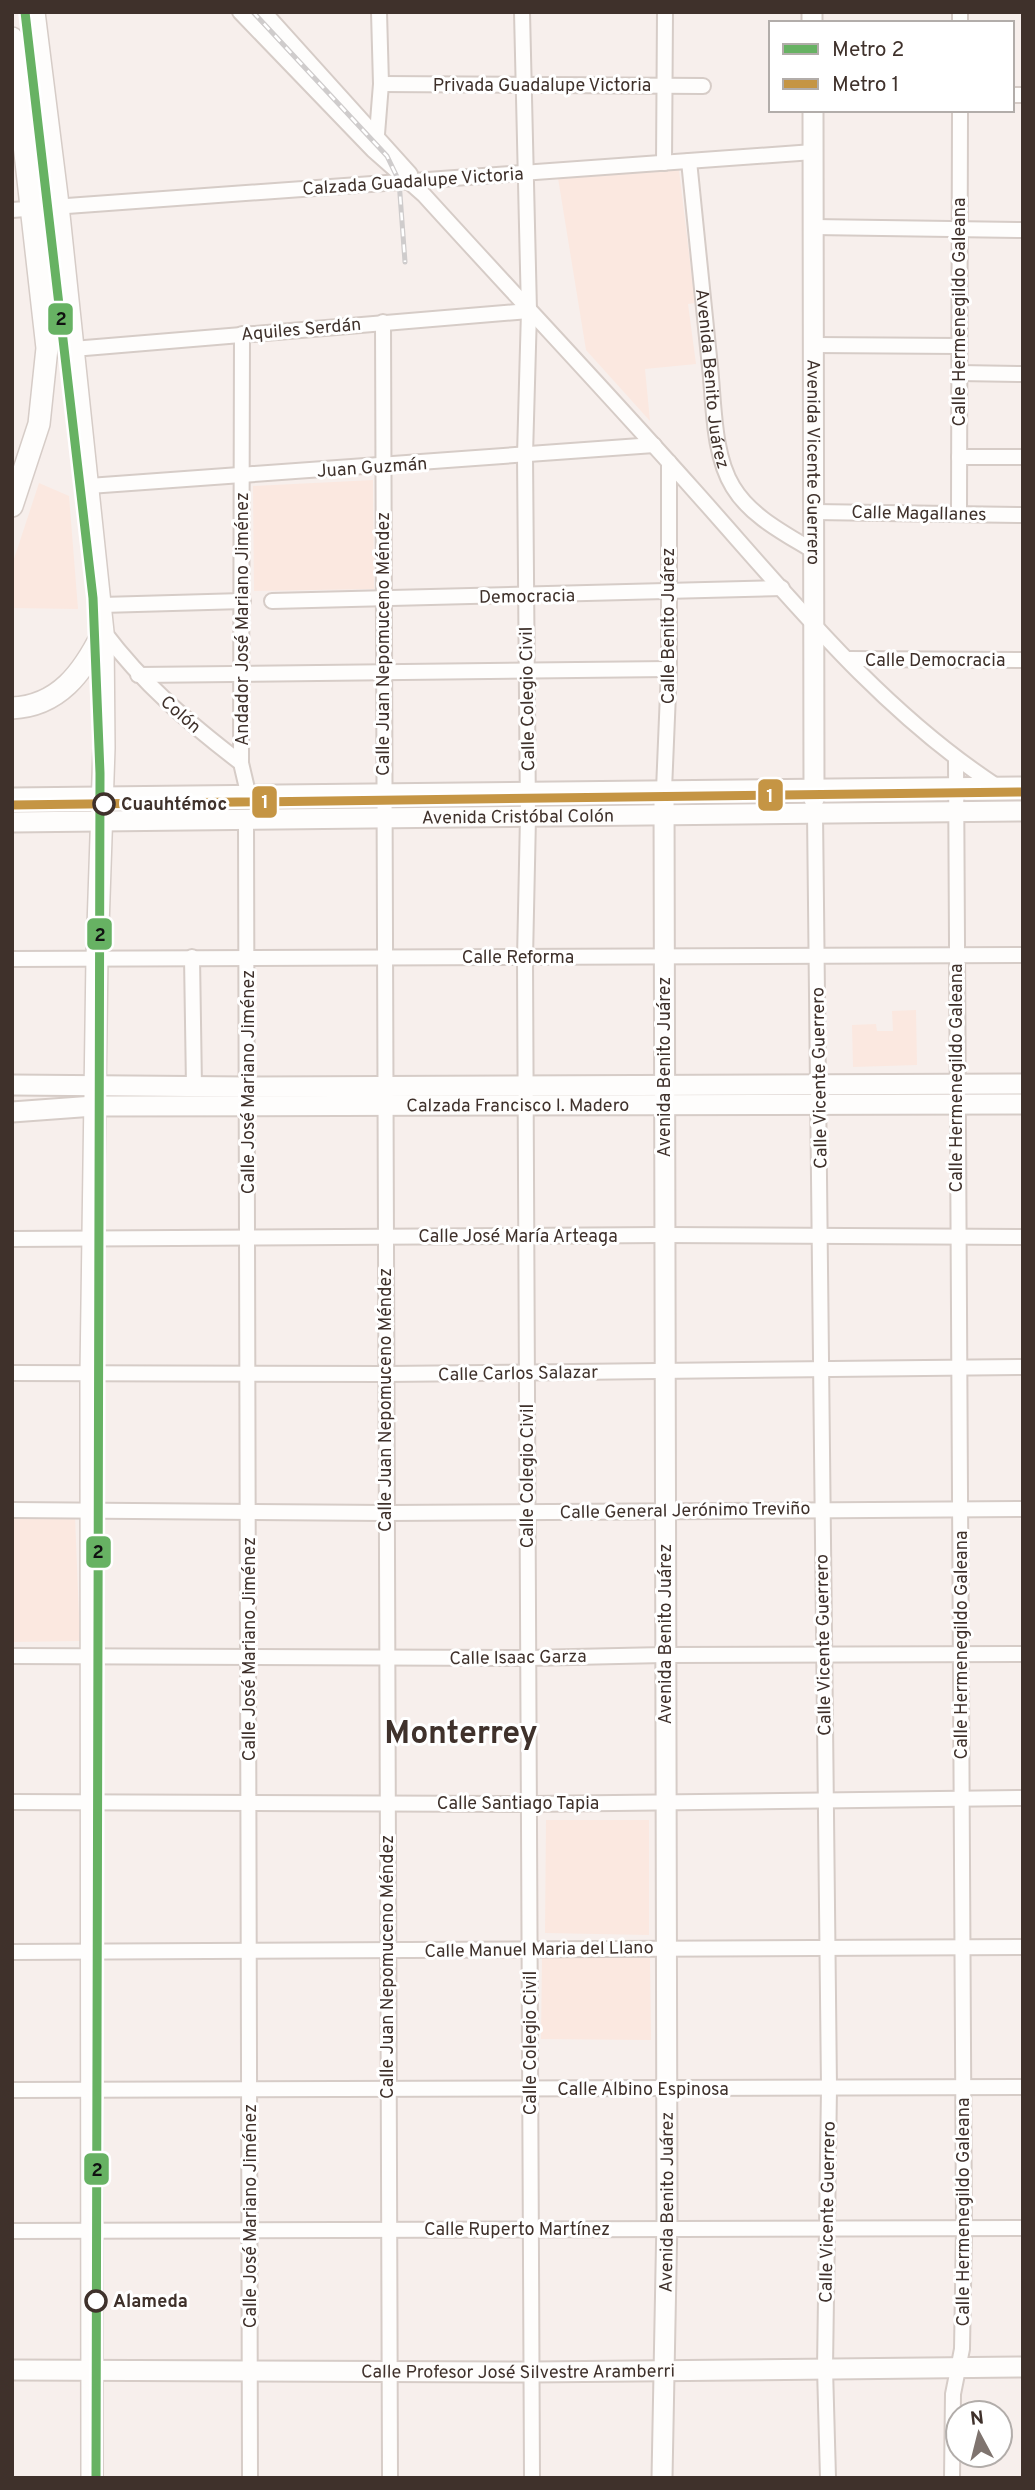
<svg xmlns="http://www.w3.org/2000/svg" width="1035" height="2490" font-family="Overpass,sans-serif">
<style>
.built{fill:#fbe8e0}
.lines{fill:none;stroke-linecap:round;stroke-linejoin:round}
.minor-casing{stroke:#d6ccc7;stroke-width:18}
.major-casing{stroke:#d6ccc7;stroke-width:23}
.highway-casing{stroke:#d6ccc7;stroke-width:24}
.minor{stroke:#fefdfc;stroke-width:14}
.major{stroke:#fefdfc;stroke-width:19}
.highway{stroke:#fefdfc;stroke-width:21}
.rail-casing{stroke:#cfcccc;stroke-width:5}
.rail{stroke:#fff;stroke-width:2.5;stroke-dasharray:8;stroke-linecap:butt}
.metro-1-casing{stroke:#fff;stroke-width:14}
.metro-2-casing{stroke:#fff;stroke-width:14}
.metro-1{stroke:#67b263;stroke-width:9}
.metro-2{stroke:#c59544;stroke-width:9}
.stop-dot{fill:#fff;stroke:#3f312b;stroke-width:3.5}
.labels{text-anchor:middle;stroke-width:6;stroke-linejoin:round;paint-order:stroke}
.street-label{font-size:18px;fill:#3f312b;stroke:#fff}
.stop-label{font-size:18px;font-weight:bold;fill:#3f312b;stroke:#fff;text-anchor:start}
.town-label{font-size:32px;font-weight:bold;fill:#3f312b;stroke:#fff}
.line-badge{stroke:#fff;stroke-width:2.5}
.badge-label{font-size:19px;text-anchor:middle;font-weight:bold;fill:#fff}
.pale-badge-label{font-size:19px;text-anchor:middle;font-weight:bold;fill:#111}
</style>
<rect width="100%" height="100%" fill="#f7efec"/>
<path class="built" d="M679,170L695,303L688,304L696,364L645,369L650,421L586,350L558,178Z
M373,480L374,589L254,591L253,486Z
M39,483L69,496L78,609L12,608V565Z
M916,1010L917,1065L853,1067L852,1025L876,1024L877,1031H893L892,1011Z
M75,1516L80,1641L12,1642V1517Z
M546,1820H649V1935L545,1933Z
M542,1958H650L651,2040L541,2039Z"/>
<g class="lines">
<g class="minor-casing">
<g id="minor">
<path d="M240,12L373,150L424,195C513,293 604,389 692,488C787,594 878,709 998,787"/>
<path d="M264,12L410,174"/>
<path d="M522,12L529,311L525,455L528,817L525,958L532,2478"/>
<path d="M960,23V12"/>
<path d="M381,84L703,86"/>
<path d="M1012,95H1023"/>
<path d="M377,134L381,84L379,12"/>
<path id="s1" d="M689,161C696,230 703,298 710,367C714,404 713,455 733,487C751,517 786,534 815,552"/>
<path d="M664,163L665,12"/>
<path d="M12,210L813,152"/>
<path d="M814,227L1023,230"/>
<path d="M383,322L390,2478"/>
<path d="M814,345L959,346"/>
<path d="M73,349L529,311"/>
<path d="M959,373L1023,374"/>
<path d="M959,457H1023"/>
<path d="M89,486L654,445"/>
<path d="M815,512L1023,515"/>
<path d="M959,514L960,110"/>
<path d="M272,601L782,588"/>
<path d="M102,605L243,601"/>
<path d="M104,632C143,684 190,724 241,763L249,797"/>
<path d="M848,659L1023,660"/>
<path d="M138,675L669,669"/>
<path d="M241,763L242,334"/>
<path d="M664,790L669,669V462"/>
<path d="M815,813L829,2088L825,2368L828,2478"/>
<path d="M246,820L250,2478"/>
<path d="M192,957L194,1087"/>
<path d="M12,959L1023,955"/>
<path d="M12,1239L664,1235L1023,1237"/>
<path d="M12,1373L386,1374L1023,1367"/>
<path d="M12,1510L386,1513L1023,1509"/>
<path d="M12,1656L528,1658L664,1655L1023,1654"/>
<path d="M12,1802L529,1804L1023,1798"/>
<path d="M12,1952L1023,1947"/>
<path d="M12,2090L1023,2087"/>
<path d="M12,2231L1023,2228"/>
<path d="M952,2478L953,2394L962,2349L964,2229L956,760"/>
</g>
</g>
<g class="major-casing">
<g id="major">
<path d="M812,12V23"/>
<path id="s2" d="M813,110L814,799"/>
<path d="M12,798L1023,787"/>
<path id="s3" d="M12,822L1023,811"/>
<path d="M12,1085L247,1087L1023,1084"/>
<path id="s4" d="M12,1112L94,1106L1023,1104"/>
<path id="s5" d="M12,2370L533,2372L1023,2367"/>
<path id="s6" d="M662,2478L667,2218L664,790"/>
</g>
</g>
<g class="highway-casing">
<path id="highway" d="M34,12L57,196L103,632L104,748L97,957L91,1373L92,2478
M12,38L47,348L39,424L12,506
M12,708C59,706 83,672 102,634"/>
</g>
<use href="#minor" class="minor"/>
<use href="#major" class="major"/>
<use href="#highway" class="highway"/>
<g class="rail-casing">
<path id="rail" d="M253,12L387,156L399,181L405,262"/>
</g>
<use href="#rail" class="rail"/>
<g class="metro-1-casing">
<path id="metro-1" d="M25,12L93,598L100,773L96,2478"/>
</g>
<g class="metro-2-casing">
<path id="metro-2" d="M12,805L1023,792"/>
</g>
<use href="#metro-1" class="metro-1"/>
<use href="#metro-2" class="metro-2"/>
</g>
<g class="stop-dot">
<circle cx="104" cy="804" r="10"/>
<circle cx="96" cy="2301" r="10"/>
</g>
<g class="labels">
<g class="street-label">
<text x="542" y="91">Privada Guadalupe Victoria</text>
<text transform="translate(413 181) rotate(-4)" y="6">Calzada Guadalupe Victoria</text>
<text transform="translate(959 312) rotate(-90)" y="6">Calle Hermenegildo Galeana</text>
<text transform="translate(301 329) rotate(-5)" y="6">Aquiles Serdán</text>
<text dy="6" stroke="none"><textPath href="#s1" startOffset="219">Avenida Benito Juárez</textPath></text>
<text dy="6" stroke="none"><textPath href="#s2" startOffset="352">Avenida Vicente Guerrero</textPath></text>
<text transform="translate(372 467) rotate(-4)" y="6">Juan Guzmán</text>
<text transform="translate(919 513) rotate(1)" y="6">Calle Magallanes</text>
<text transform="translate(527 596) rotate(-1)" y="6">Democracia</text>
<text transform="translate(242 619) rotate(-90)" y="6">Andador José Mariano Jiménez</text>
<text transform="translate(668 626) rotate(-90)" y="6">Calle Benito Juárez</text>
<text transform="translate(383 644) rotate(-90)" y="6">Calle Juan Nepomuceno Méndez</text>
<text x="935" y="666">Calle Democracia</text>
<text transform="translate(527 699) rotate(-91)" y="6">Calle Colegio Civil</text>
<text transform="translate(181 714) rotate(41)" y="6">Colón</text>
<text dy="6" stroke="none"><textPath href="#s3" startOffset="506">Avenida Cristóbal Colón</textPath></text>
<text x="518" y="963">Calle Reforma</text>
<text transform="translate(664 1067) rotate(-90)" y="6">Avenida Benito Juárez</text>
<text transform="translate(819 1078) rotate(-91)" y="6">Calle Vicente Guerrero</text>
<text transform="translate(956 1078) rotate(-90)" y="6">Calle Hermenegildo Galeana</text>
<text transform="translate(248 1082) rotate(-90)" y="6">Calle José Mariano Jiménez</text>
<text dy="6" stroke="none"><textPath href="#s4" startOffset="506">Calzada Francisco I. Madero</textPath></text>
<text x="518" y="1242">Calle José María Arteaga</text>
<text transform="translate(518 1373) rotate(-1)" y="6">Calle Carlos Salazar</text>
<text transform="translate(385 1400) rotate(-90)" y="6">Calle Juan Nepomuceno Méndez</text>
<text transform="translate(527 1476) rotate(-90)" y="6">Calle Colegio Civil</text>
<text transform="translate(685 1510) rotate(-1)" y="6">Calle General Jerónimo Treviño</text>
<text transform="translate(665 1634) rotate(-90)" y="6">Avenida Benito Juárez</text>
<text transform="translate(823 1645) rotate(-91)" y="6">Calle Vicente Guerrero</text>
<text transform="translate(961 1645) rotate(-90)" y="6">Calle Hermenegildo Galeana</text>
<text transform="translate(249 1649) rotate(-90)" y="6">Calle José Mariano Jiménez</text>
<text transform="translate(518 1657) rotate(-1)" y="6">Calle Isaac Garza</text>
<text x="518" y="1809">Calle Santiago Tapia</text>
<text transform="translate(539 1949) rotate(-1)" y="6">Calle Manuel Maria del Llano</text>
<text transform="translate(387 1967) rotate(-90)" y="6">Calle Juan Nepomuceno Méndez</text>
<text transform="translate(530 2043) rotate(-90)" y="6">Calle Colegio Civil</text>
<text x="643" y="2095">Calle Albino Espinosa</text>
<text dy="6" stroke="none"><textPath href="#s6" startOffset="276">Avenida Benito Juárez</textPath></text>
<text transform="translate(827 2212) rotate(-89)" y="6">Calle Vicente Guerrero</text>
<text transform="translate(963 2212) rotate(-90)" y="6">Calle Hermenegildo Galeana</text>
<text transform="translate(250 2216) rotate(-90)" y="6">Calle José Mariano Jiménez</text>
<text x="517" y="2235">Calle Ruperto Martínez</text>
<text dy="6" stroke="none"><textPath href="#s5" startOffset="506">Calle Profesor José Silvestre Aramberri</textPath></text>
</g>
<g class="stop-label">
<text x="121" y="810">Cuauhtémoc</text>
<text x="113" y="2307">Alameda</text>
</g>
<g class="town-label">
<text x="461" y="1743">Monterrey</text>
</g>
</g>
<g class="line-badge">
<rect x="47" y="302" width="27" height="34" rx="7" fill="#67b263"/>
<rect x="757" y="778" width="27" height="34" rx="7" fill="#c59544"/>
<rect x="251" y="785" width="27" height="34" rx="7" fill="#c59544"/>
<rect x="86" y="917" width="27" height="34" rx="7" fill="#67b263"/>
<rect x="85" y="1535" width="27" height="34" rx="7" fill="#67b263"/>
<rect x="83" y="2152" width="27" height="34" rx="7" fill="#67b263"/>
</g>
<g class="badge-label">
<text x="770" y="802">1</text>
<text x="265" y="808">1</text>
</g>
<g class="pale-badge-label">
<text x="61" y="325">2</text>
<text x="100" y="941">2</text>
<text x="98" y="1558">2</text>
<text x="97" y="2176">2</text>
</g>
<rect width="1035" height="2490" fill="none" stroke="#3f312b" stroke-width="28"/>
<rect x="769" y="21" width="245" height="91" fill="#ffffff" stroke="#b2adaa" stroke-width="2"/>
<rect x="783" y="44" width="35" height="10" fill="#67b263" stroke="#b2adaa" stroke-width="2"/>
<text x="832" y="56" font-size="21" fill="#3f312b">Metro 2</text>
<rect x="783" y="79" width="35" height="10" fill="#c59544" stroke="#b2adaa" stroke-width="2"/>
<text x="832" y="91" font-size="21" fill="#3f312b">Metro 1</text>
<g transform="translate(979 2434) rotate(353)"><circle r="33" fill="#ffffff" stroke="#b2adaa" stroke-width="2"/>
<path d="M0-5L12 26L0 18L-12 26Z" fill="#7f746f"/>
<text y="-10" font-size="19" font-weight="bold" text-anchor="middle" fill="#3f312b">N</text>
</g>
</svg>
